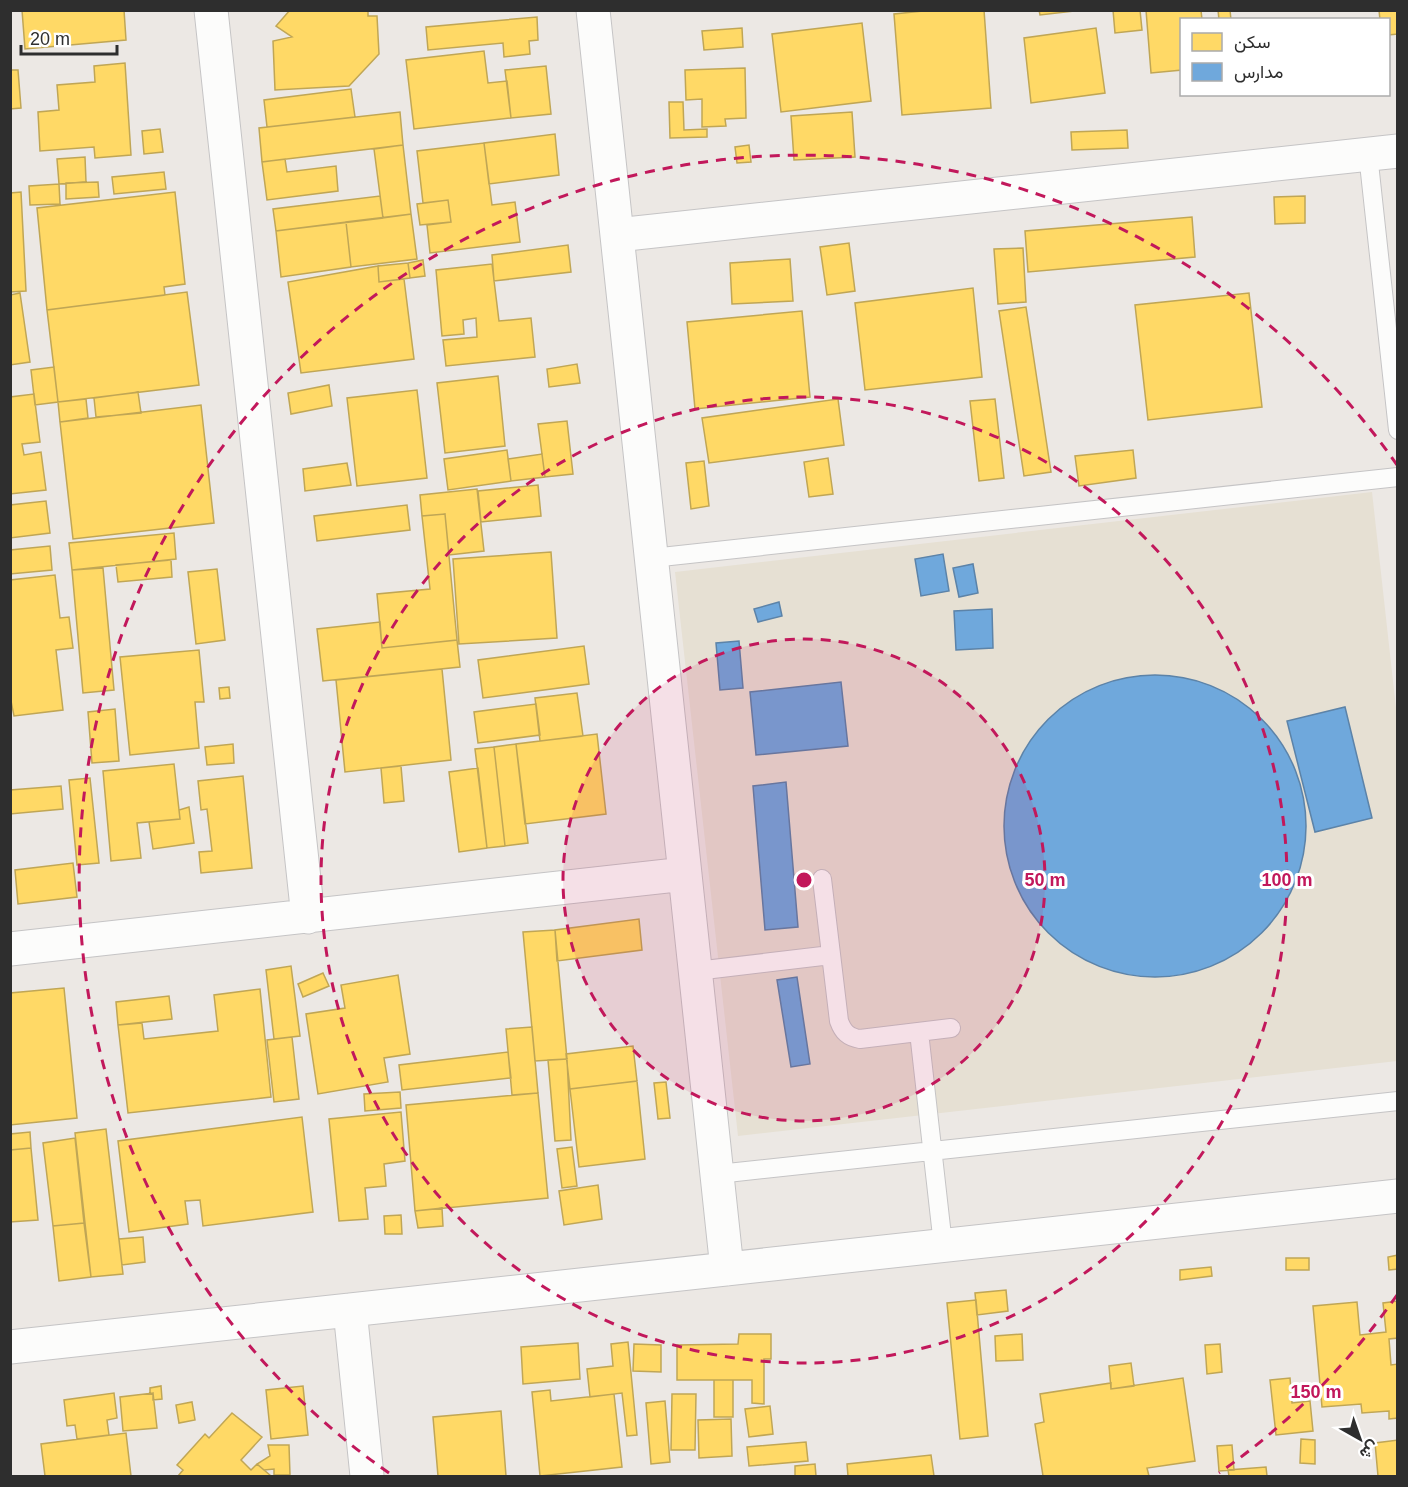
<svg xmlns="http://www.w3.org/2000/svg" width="1408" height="1487" font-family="Helvetica,Vazirmatn,sans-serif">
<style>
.education{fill:#e6e0d3}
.homes{fill:#ffd966;stroke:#c0a655;stroke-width:1.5}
.schools{fill:#6fa8dc;stroke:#5c83a8;stroke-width:1.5}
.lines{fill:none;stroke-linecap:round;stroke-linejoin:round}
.lane-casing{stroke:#c5c4c5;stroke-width:20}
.street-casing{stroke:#c5c4c5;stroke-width:35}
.lane{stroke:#fcfcfb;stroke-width:18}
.street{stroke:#fcfcfb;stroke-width:33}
.ring{fill:none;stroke:#c2185b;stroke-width:3;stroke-dasharray:10 8}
.centre{fill:#c2185b;stroke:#fff;stroke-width:3}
.ring-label{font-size:18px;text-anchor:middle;font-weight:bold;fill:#c2185b;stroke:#fff;stroke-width:6;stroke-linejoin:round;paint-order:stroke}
</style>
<rect width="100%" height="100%" fill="#ece8e4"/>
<path class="education" d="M1372,492L1398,726L1397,1061L738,1136L675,572Z"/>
<path class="homes" d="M22,10H124L126,40L25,49Z
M290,10H368V16H377L379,54L349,86L275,90L273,41L292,37L276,26Z
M933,10H984L991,108L902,115L894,14Z
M1039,10H1083L1040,15Z
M1113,10H1140L1142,30L1115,33Z
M1146,10H1201L1202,20H1182V70L1151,73Z
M1218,10H1230L1231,20H1219Z
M1379,10H1398V34L1388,35V20H1380Z
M537,17L538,40L529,41L530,54L504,57L503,43L428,50L426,27Z
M862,23L871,101L781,112L772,34Z
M742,28L743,47L704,50L702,31Z
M1096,28L1105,93L1031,103L1024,38Z
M484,51L488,83L507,81L511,118L414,129L406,60Z
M125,63L131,155L95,158L94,147L40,151L38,112L59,110L57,85L95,82L94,66Z
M546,66L551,114L511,118L505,70Z
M745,68L746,118L725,119L726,126L702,127V99L686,100L685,70Z
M10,70H18L21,108L10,109Z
M351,89L355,117L267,127L264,100Z
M669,102H683L684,130L707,129V137L670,138Z
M400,112L403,145L262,162L259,128Z
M852,112L855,157L794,160L791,116Z
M160,129L163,152L144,154L142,131Z
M1127,130L1128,148L1072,150L1071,132Z
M555,134L559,175L489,184L484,143Z
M484,143L492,205L515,202L520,242L430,253L427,225L451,222L448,200L423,203L417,151Z
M403,145L411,214L383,218L374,149Z
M749,145L751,162L737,163L735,147Z
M85,157L86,182L59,184L57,159Z
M285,159L287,172L336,166L338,191L267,200L262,162Z
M164,172L166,189L114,194L112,177Z
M98,182L99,197L66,199V183Z
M59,184L60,204L30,205L29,186Z
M21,192L26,291L10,292V193Z
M175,192L185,284L164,287L165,295L47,310L37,208Z
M380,196L383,218L276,231L273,209Z
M1305,196V223L1275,224L1274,197Z
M448,200L451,222L420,225L417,204Z
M411,214L417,259L351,267L346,222Z
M1192,217L1195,257L1028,272L1025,231Z
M346,222L351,267L281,277L276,231Z
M849,243L855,291L827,295L820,247Z
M568,245L571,272L494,281L492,255Z
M1023,248L1026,302L998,304L994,249Z
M790,259L793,301L732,304L730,263Z
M423,260L425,276L410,278L408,263Z
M408,263L410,278L379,282L378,266Z
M492,264L499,321L531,318L535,357L446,366L443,340L477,337L476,318L463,320L464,334L442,336L436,270Z
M378,266L379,282L404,279L414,359L301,373L288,282Z
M973,288L982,377L865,390L855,303Z
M187,292L199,385L58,402L47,310Z
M20,293L30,362L10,365V295Z
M1249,293L1262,407L1148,420L1135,305Z
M1026,307L1051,472L1024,476L999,311Z
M802,311L810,397L695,409L687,322Z
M577,364L580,383L549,387L547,369Z
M54,367L58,402L35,405L31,370Z
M498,376L505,446L445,453L437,383Z
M329,385L332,406L291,414L288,393Z
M417,390L427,478L357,486L347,398Z
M138,392L141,413L96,417L94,398Z
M34,394L40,442L22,444L24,455L41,452L46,490L10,494V397Z
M86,399L88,418L60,422L58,402Z
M838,399L844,445L709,463L702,418Z
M995,399L1004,478L979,481L970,401Z
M201,405L214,523L73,539L60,422Z
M567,421L573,474L545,477L538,424Z
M507,450L511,481L448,490L444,459Z
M1133,450L1136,478L1079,486L1075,456Z
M542,454L545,477L511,481L508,459Z
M828,458L833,494L809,497L804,462Z
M704,461L709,506L691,509L686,463Z
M347,463L351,485L305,491L303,469Z
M538,485L541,516L481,522L478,491Z
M477,489L484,551L449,555L445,514L422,516L420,495Z
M46,501L50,533L10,538V505Z
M407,505L410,530L317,541L314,516Z
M445,514L457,640L382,648L377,594L430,589L422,516Z
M174,533L176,559L72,570L69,543Z
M50,546L52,570L10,574V550Z
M551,552L557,638L459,644L453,559Z
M171,560L172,577L118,582L116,565Z
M103,568L114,690L83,693L72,570Z
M217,569L225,640L196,644L188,572Z
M55,575L60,618L69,617L73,648L56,650L63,710L14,716L10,696V580Z
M380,622L382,648L457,640L460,667L323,681L317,629Z
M584,646L589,684L483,698L478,660Z
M199,650L204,702H195L199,748L130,755L120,657Z
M442,669L451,760L345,772L336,680Z
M229,687L230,698L220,699L219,688Z
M577,693L583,736L540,741L535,698Z
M536,704L540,735L478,743L474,712Z
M115,709L119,761L92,763L88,712Z
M597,734L606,814L525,824L516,744Z
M233,744L234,763L207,765L205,747Z
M516,744L528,843L505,846L494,747Z
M494,747L505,846L487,848L475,749Z
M174,764L180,819L137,823L141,858L111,861L103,771Z
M401,766L404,801L384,803L381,768Z
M478,768L487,848L459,852L449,772Z
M243,776L252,868L201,873L199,852L212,851L207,809L201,810L198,781Z
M90,778L99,863L77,865L69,780Z
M61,786L63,809L10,814V790Z
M189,807L194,843L153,849L149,822L180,819L179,810Z
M73,863L77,897L18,904L15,870Z
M639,919L642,950L557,961L555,930Z
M555,930L567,1059L535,1061L523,932Z
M291,966L300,1036L274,1039L266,970Z
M323,973L329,986L303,997L298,984Z
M398,975L410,1054L384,1058L388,1082L318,1094L306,1014L345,1008L341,985Z
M64,988L77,1118L10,1125V993Z
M260,989L271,1097L128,1113L118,1025L142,1023L144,1039L218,1031L214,995Z
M169,996L172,1019L118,1025L116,1002Z
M532,1027L538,1093L512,1095L506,1029Z
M292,1037L299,1099L274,1102L267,1040Z
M633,1046L637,1081L570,1089L566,1054Z
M508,1052L511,1078L402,1090L399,1065Z
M567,1059L571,1140L555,1141L548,1060Z
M637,1081L645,1159L579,1167L570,1089Z
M666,1082L670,1118L658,1119L654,1083Z
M400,1092L401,1108L365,1111L364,1094Z
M538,1093L548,1198L415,1211L406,1105Z
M401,1112L405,1161L384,1164L386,1186L365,1188L368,1219L339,1221L329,1119Z
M302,1117L313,1212L203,1226L200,1200L185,1201L188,1224L129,1232L118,1141Z
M106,1129L123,1274L91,1277L75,1133Z
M30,1132L31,1148L10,1150V1134Z
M75,1138L84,1223L53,1226L43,1143Z
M572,1147L577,1186L562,1188L557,1149Z
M31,1148L38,1220L10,1222V1150Z
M598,1185L602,1219L564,1225L559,1191Z
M442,1208L443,1226L418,1228L415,1211Z
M401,1215L402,1234H385L384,1216Z
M84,1223L91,1277L59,1281L53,1226Z
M143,1237L145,1262L122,1265L119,1239Z
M1398,1255V1269L1389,1270L1388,1257Z
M1286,1258H1309V1270H1286Z
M1211,1267L1212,1276L1180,1280V1270Z
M1006,1290L1008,1311L977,1315L975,1293Z
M976,1300L988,1436L960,1439L947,1303Z
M1398,1301V1338L1389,1339L1391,1365L1398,1364V1418L1389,1419V1411L1362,1413L1361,1404L1322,1407L1313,1306L1357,1302L1360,1335L1386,1332L1383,1303Z
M739,1334H771V1359H764V1404L752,1403V1380H677V1345L738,1344Z
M1022,1334L1023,1360L996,1361L995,1336Z
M628,1342L637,1435L627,1436L622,1393L590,1397L587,1369L613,1366L611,1344Z
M578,1343L580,1379L523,1384L521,1347Z
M634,1344L661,1345V1372L633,1371Z
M1220,1344L1222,1372L1207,1374L1205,1345Z
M1131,1363L1134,1386L1111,1389L1109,1366Z
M1183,1378L1195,1461L1147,1468L1149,1476H1043L1035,1424L1044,1422L1040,1394L1111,1383V1389Z
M1290,1378L1292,1403L1310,1401L1313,1431L1276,1435L1270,1380Z
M714,1380H733V1417H714Z
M161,1386L162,1399L153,1400V1393L150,1394V1388Z
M303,1386L308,1435L271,1439L266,1390Z
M550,1390L551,1401L614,1394L622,1467L540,1476L532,1392Z
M114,1393L117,1418L107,1420L109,1435L77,1439L75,1425L67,1426L64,1400Z
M153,1393L157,1428L123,1431L120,1397Z
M672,1394H696L695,1450H671Z
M665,1401L670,1462L651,1464L646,1403Z
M192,1402L195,1420L179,1423L176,1405Z
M770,1406L773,1434L749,1437L745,1409Z
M501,1411L506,1476H438L433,1417Z
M232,1413L262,1437L241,1460L251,1470L257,1464L271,1476H178L183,1470L177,1465L205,1434L209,1438Z
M731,1419L732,1456L699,1458L698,1420Z
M126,1433L131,1476H45L41,1444Z
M1301,1439L1315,1440V1464L1300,1463Z
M1398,1440V1476H1378L1375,1443Z
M806,1442L808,1461L749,1466L747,1447Z
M268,1445H289L290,1475H274V1469L264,1470L257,1464L270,1456Z
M1232,1445L1234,1470L1219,1471L1217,1446Z
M931,1455L934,1476H848L847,1464Z
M815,1464L816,1476H795V1466Z
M1266,1467L1267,1476H1229L1228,1470Z"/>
<path class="schools" d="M943,554L949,591L921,596L915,559Z
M973,564L978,593L959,597L953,568Z
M779,602L782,616L758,622L754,609Z
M992,609L993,648L956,650L954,611Z
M739,641L743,688L720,690L716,643Z
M1004 826a151 151 0 1 1 302 0a151 151 0 1 1-302 0Z
M841,682L848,746L756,755L750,692Z
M1345,707L1372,818L1315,832L1287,721Z
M786,782L798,927L765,930L753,786Z
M797,977L810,1064L791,1067L777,980Z"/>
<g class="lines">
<g class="lane-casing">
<path id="lane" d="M1368,154L1398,430
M652,558L1398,477
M822,879L839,1021C843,1032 848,1037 860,1039L951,1028
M696,971L831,955
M919,1032L943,1245
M718,1174L1398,1101"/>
</g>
<g class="street-casing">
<path id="street" d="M211,10L308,917
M593,10L727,1269
M617,235L1398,151
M10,949L685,874
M350,1310L367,1476
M10,1347L1398,1196"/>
</g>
<use href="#lane" class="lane"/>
<use href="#street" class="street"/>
</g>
<circle cx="804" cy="880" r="241" fill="#c2185b" fill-opacity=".12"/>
<g class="ring">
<circle cx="804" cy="880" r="241"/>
<circle cx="804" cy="880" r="483"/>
<path d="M1397 1295A724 724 0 0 1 1219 1473M389 1473A724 724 0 1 1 1397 465"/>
</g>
<circle cx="804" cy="880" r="9" class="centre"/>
<g class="ring-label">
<text x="1045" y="886">50 m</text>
<text x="1287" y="886">100 m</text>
<text x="1316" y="1398">150 m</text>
</g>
<rect width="1408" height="1487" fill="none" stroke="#2e2e2e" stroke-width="24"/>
<rect x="1180" y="18" width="210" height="78" fill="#ffffff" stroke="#ababab" stroke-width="1.5"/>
<rect x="1192" y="33" width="30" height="18" fill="#ffd966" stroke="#ababab" stroke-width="1.5"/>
<text x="1234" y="48" font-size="18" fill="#2e2e2e">سكن</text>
<rect x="1192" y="63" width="30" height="18" fill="#6fa8dc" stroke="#ababab" stroke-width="1.5"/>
<text x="1234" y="78" font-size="18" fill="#2e2e2e">مدارس</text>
<g transform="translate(1360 1439) rotate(140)" stroke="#ffffff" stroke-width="4.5" paint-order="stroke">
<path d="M0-4.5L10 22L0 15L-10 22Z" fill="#2e2e2e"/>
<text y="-9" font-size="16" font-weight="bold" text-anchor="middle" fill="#2e2e2e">ش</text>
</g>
<path d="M21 45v9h96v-9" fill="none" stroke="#2e2e2e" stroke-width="3"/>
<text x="30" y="45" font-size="18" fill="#2e2e2e" stroke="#ffffff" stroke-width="4.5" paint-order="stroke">20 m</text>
</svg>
